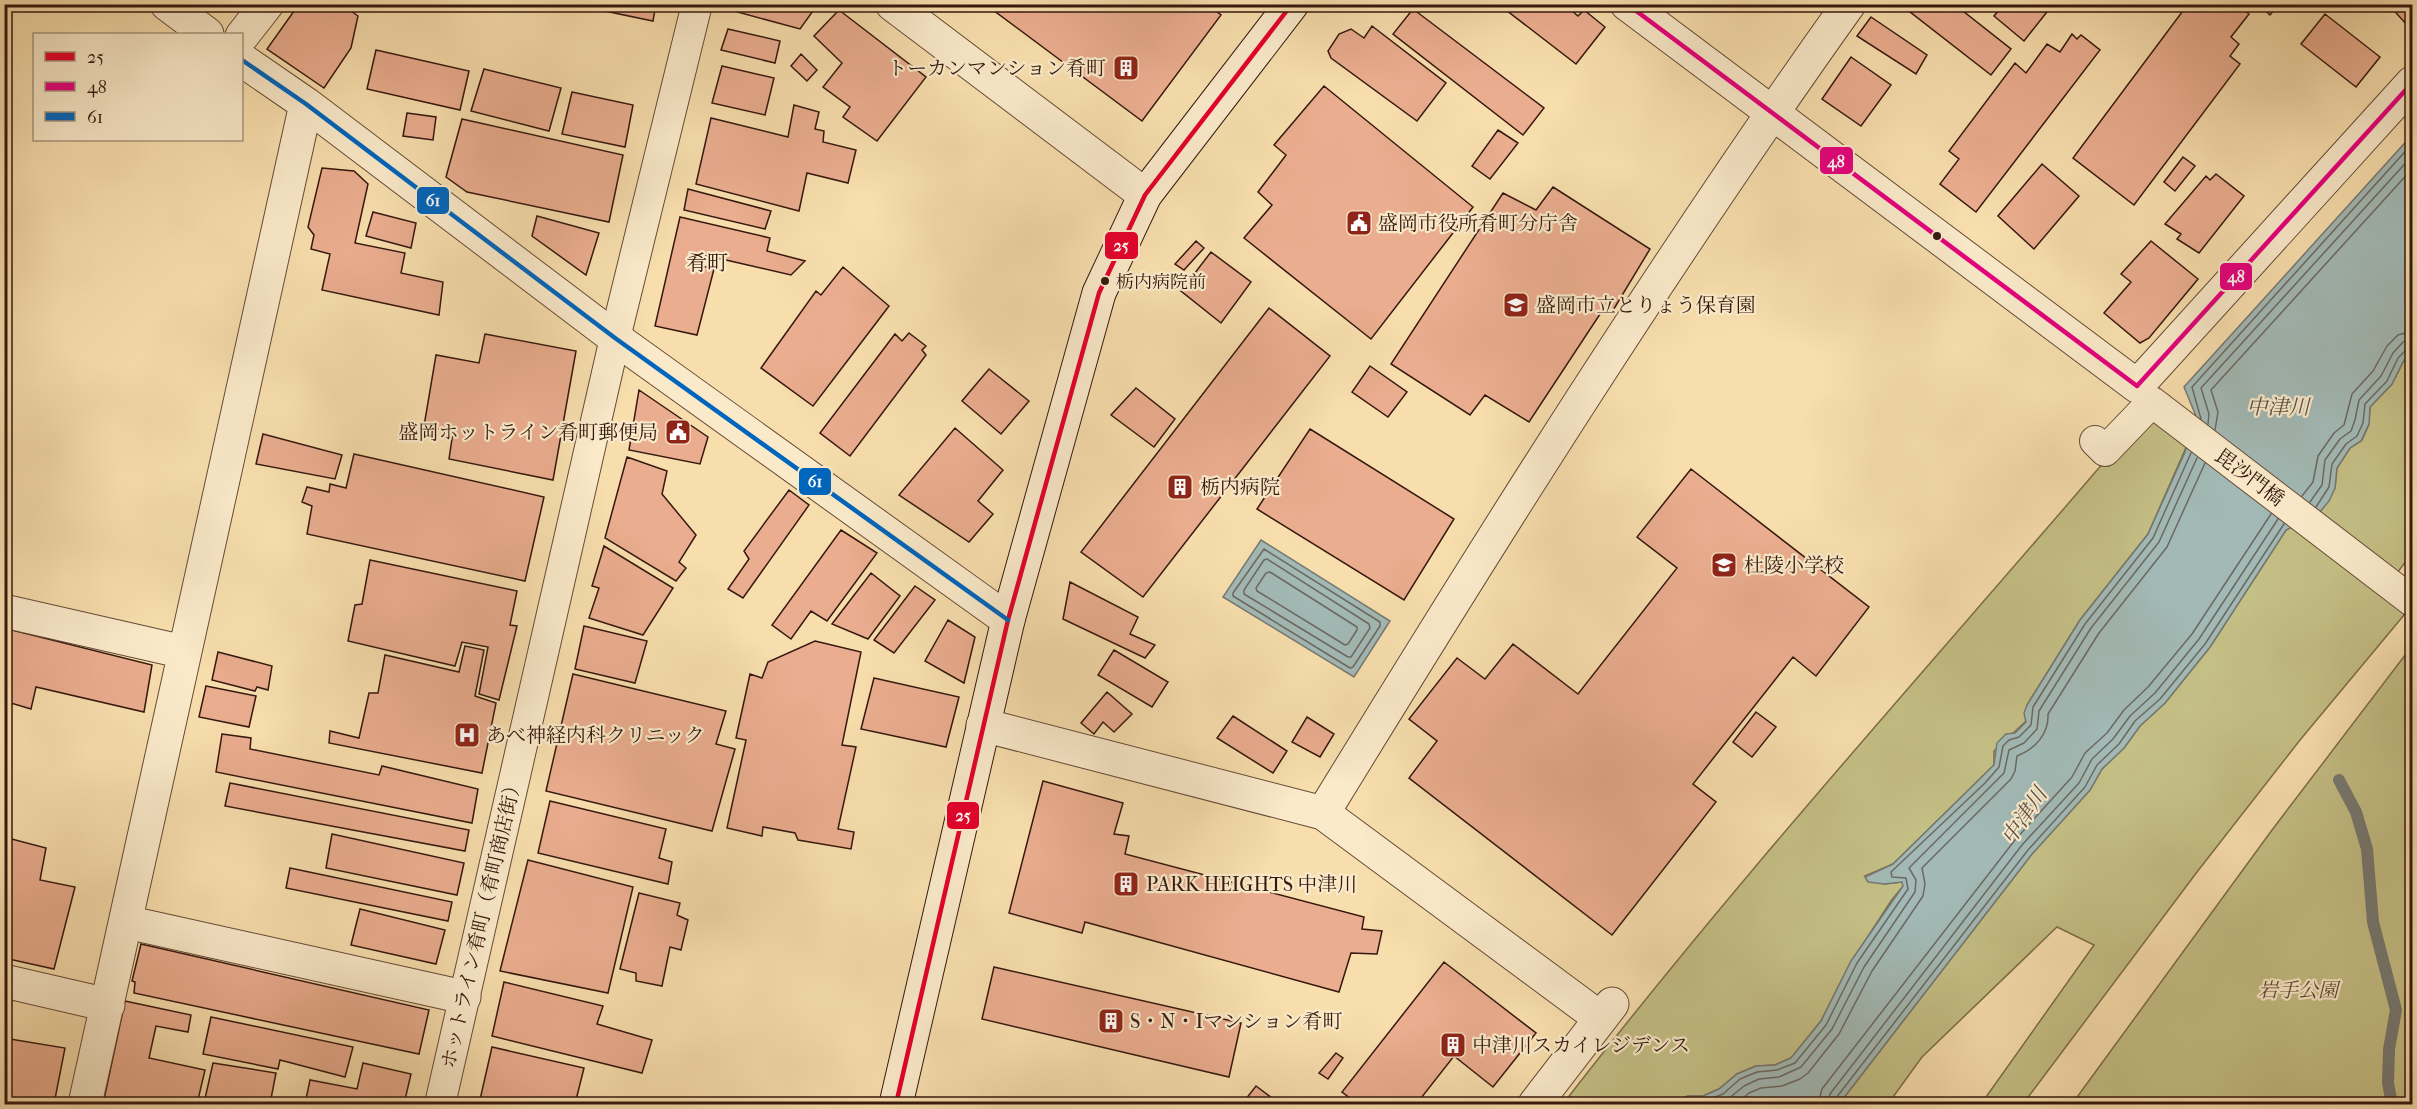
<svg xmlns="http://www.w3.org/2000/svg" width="2417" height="1109" font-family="'IM FELL French Canon','Noto Serif JP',serif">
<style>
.green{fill:#c4bf85;stroke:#7c6c4a;stroke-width:1.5}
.water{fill:#a2b9b5;stroke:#767972;stroke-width:1.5}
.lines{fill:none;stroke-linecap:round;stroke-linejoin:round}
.shore{stroke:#6c6862;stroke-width:1.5}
.stream{stroke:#767972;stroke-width:12}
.building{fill:#eaad8f;stroke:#35180e;stroke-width:1.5}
.pedestrian-casing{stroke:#664a36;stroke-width:32}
.minor-casing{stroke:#664a36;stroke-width:35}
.secondary-casing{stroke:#35180e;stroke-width:35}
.pedestrian{stroke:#faeaca;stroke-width:30}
.minor{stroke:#faeaca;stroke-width:33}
.secondary{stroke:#faeaca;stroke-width:33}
.bus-1-casing{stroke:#faeaca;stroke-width:9}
.bus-2-casing{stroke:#faeaca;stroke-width:9}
.bus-3-casing{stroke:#faeaca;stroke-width:9}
.bus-1{stroke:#e4002b;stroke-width:4.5}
.bus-2{stroke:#e5007d;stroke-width:4.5}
.bus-3{stroke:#0065bd;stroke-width:4.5}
.bus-dot{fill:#35180e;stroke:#faeaca;stroke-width:2}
.labels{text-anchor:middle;stroke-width:4.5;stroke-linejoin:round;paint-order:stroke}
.bus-label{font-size:18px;fill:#35180e;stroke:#faeaca;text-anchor:start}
.poi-label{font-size:20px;fill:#35180e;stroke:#faeaca;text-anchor:start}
.street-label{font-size:20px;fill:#35180e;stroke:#faeaca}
.park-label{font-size:20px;font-style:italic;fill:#604a32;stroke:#faeaca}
.neighbourhood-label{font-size:21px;fill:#35180e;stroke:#faeaca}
.water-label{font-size:21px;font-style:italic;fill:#5b5048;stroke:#faeaca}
.line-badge{stroke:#faeaca;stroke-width:2}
.badge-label{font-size:16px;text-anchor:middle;font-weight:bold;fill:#fff}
</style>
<rect width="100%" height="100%" fill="#f8dead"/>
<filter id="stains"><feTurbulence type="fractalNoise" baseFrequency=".00333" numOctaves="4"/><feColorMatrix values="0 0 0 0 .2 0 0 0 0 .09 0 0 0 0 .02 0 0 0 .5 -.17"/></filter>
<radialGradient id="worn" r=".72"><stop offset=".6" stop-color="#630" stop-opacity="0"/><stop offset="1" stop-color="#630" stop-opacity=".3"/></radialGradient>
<path class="green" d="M2412,351V553L2395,576L2319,513L2335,488L2337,468L2350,448L2362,440L2369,424L2370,407L2392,384L2403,362Z
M2156,418L2188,443L2148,534L2080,620L2027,705L2026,721L1994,751V765L1893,864L1865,876L1884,884L1902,882L1903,886L1891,901L1850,964L1821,1021L1791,1058L1775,1065L1756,1066L1737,1074L1719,1089L1703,1096H1688L1669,1104H1563C1736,880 1926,670 2110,455Z
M2296,524L2401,604L2404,615L2300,740L2197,872L2023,1104H1981L2094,945L2057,927L1922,1057L1888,1104H1839L2032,854L2090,790L2102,769L2124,748L2140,726L2165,703L2210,647L2286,530Z
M2412,646V1104H2072L2272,830Z"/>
<path class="water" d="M2412,135V351L2403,362L2392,384L2370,407L2369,424L2361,441L2350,448L2337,468L2335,488L2329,501L2319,513L2286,530L2210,647L2165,703L2140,726L2124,748L2102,769L2090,790L2032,854L1839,1104H1669L1688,1096H1703L1719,1089L1737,1074L1756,1066L1775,1065L1791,1058L1821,1021L1851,961L1903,886L1902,882L1884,884L1868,882L1865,877L1893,864L1994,765L1997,743L2006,734L2015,733L2026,722L2024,713L2027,705L2080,620L2148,534L2185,452L2196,416L2184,387Z
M1261,540L1390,621L1354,677L1223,597Z"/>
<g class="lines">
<path class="shore" d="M2201,419L2192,387L2412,144
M2208,424L2209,414L2201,388L2412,156
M2215,430L2218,412L2211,390L2412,169
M2302,496L2313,482L2318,456L2334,433L2344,425L2352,394L2373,371L2387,346L2398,335L2412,331
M2310,502L2322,485L2325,460L2340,439L2351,431L2355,420L2359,400L2381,376L2393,353L2403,342L2412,340
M2316,507L2329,487L2332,464L2346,444L2357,436L2363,423L2365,404L2387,381L2398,358L2407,349L2412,348
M1264,549L1380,622V626L1353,667L1350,668L1233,596V593Z
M1267,559L1369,624L1370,628L1351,657H1348L1244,594V590L1264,560Z
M1270,572L1357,627V630L1348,644L1345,645L1257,591L1256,588L1266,573Z
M1680,1104L1705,1101L1723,1094L1740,1079L1757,1072L1777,1070L1795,1063L1826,1025L1857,963L1908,889L1906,878L1892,877L1891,872L1985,783L1999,767L2003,746L2009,740L2019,737L2031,725L2033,707L2085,624L2153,538L2191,453
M1717,1104L1728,1099L1744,1086L1759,1079L1779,1077L1801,1067L1832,1029L1864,967L1915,892L1916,880L1909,868L2004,773L2009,750L2024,743L2037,729L2039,711L2091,628L2159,542L2197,458
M1736,1104L1749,1093L1761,1088L1782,1086L1800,1079L1808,1073L1839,1034L1872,971L1923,896L1925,884L1922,868L2011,779L2015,771L2017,756C2035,749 2049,734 2048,714L2099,633L2167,547L2205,463
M1818,1104L1822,1089L2015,840L2072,777L2085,753L2107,733L2124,710L2148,687L2192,634L2271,514
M1827,1104L1830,1094L2022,845L2079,783L2092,759L2113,739L2130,716L2155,693L2199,639L2278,519
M1834,1104L1836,1098L2028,850L2085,787L2097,765L2119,744L2135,721L2160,699L2205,644L2284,524"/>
<path class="stream" d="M2339,780L2356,812L2367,849L2373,922L2396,1010L2389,1049L2388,1083L2392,1104"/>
</g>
<path class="building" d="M299,4H341L358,16L351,48L324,88L267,49Z
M571,4H656L653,21Z
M736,4H818L800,29L734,11Z
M991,4H1207L1221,15L1142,121L989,7Z
M1510,4L1539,6L1564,4L1578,16L1584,10L1605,27L1576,64L1506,10Z
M1908,4H1954L2011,49L1991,75L1905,8Z
M2004,4H2045L2050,8L2024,41L1994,16Z
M2188,4H2237L2249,14L2231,37L2239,44L2230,56L2240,64L2134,205L2073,158Z
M2258,4H2279L2270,15Z
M2388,4H2412V20L2407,25Z
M1413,9L1544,108L1523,135L1393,34Z
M839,10L926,77L877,141L843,117L850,107L823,87L842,63L814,36Z
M2325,14L2380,57L2356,87L2301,44Z
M1871,17L1927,55L1916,74L1857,36Z
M1372,26L1446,83L1417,121L1331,58L1328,51L1339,34L1351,29L1364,38Z
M728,29L780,41L775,63L721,50Z
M2072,34L2077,39L2081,35L2100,50L1976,212L1940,184L1959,159L1949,151L2015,63L2026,73L2047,44L2060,52Z
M376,50L469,71L460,110L367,89Z
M801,54L817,70L807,81L791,66Z
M1851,57L1891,85L1861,126L1822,99Z
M722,66L774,78L765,115L712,103Z
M484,69L561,88L549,131L471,111Z
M1324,86L1473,207L1371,339L1244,238L1272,205L1258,192L1286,155L1274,145Z
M572,92L633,105L625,147L562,134Z
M794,105L819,112L815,129L824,131L823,142L856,150L848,183L807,173L799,211L696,184L711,118L788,137Z
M407,113L436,117L433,140L403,136Z
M462,119L623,155L609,222L467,192L446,177Z
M1498,130L1518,143L1490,179L1472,166Z
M2183,157L2195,166L2175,191L2164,182Z
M2042,164L2079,196L2034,249L1998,216Z
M322,168L354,171L368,184L355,243L405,253L401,273L443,282L439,315L322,290L330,254L311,249L314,235L308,227Z
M2216,174L2244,196L2199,253L2177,239L2181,234L2165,224L2206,176L2210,180Z
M1553,187L1650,249L1612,312L1604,308L1529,422L1485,395L1470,415L1391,364L1503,193L1536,210Z
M688,189L771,211L765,229L684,210Z
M373,212L416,223L411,248L366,236Z
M537,216L599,233L586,275L532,236Z
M680,217L770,238L767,251L805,261L791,275L704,255L702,266L714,269L697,335L655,326Z
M1196,241L1204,248L1184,270L1175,264Z
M2151,241L2198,279L2149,338L2140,343L2104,313L2131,282L2121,274Z
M1211,252L1251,282L1221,323L1181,291Z
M843,267L889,306L813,406L761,368L816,291L821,295Z
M1269,308L1330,356L1143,597L1081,552Z
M909,333L926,346L922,350L926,355L850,456L820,433L895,334L902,341Z
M485,334L576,351L553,480L449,459L453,432L424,426L436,355L479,363Z
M1370,366L1407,392L1388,417L1352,392Z
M989,369L1029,401L1001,434L962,401Z
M1136,388L1175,419L1154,447L1111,415Z
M639,390L708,437L700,464L629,450Z
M955,428L1003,470L978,501L993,514L969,542L899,495Z
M1310,429L1454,519L1404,600L1257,509Z
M263,434L342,455L335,479L256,464Z
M354,454L544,497L525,581L307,534L312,506L302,502L307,487L329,492L330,484L346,488Z
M627,457L667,471L662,494L696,535L679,562L686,568L676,581L605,538Z
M1691,469L1869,607L1816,676L1793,657L1693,784L1716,802L1612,935L1409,778L1437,741L1409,719L1457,658L1485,679L1513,644L1578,694L1677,568L1637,537Z
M789,490L809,505L743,598L728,589L749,559L744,551Z
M841,530L877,553L827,621L811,611L791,639L772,625Z
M604,546L673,588L643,635L589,618L599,588L592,586Z
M370,560L517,591L510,625L517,626L499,700L479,694L488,647L462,642L455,666L348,641L355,605L362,604Z
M871,573L900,596L868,639L832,624Z
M1070,582L1138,617L1130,634L1155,645L1145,658L1063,619Z
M915,586L935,600L894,653L874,640Z
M948,620L975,637L964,683L925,661Z
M584,626L647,641L635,683L575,669Z
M4,628L152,665L144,712L36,687L31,709L4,701Z
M815,641L861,652L842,745L856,747L838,829L854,832L851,849L798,840L795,833L763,827L762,836L727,828L746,740L736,738L750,674L762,678L768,662Z
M465,646L484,650L475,696L496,703L482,773L329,743L330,731L359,738L369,693H378L385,655L459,672Z
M1114,650L1168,682L1152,707L1098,675Z
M218,652L272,666L268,690L257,687L255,691L212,680Z
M573,674L726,711L716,744L735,749L712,831L546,791Z
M874,678L959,697L946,747L861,729Z
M206,686L256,696L249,727L199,717Z
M1107,692L1132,714L1114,732L1103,722L1094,734L1081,723Z
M1756,712L1776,727L1752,757L1733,742Z
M1233,716L1287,751L1273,773L1217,738Z
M1307,717L1334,734L1320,757L1292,742Z
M222,734L251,738L250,749L379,775L382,766L478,789L472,823L216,772Z
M1043,781L1123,803L1114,834L1129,836L1125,854L1364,917L1362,929L1382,931L1377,954L1351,953L1339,992L1085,922L1082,933L1009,913Z
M230,783L469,830L465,851L225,806Z
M550,801L666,829L659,858L672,862L668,884L538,853Z
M332,834L464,863L457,895L326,868Z
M4,837L46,848L40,880L75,887L54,969L4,958Z
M528,860L633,887L608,993L500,971Z
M290,868L452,902L448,921L286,888Z
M639,893L680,903L677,915L688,920L681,950L670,947L662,986L636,981V973L620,969Z
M360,909L445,930L436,964L351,945Z
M141,944L429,1010L419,1054L134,993L135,982L132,981Z
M1444,962L1536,1033L1493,1087L1454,1056L1421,1098L1429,1104H1358L1342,1092Z
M994,967L1241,1023L1229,1077L982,1019Z
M504,982L603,1006L597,1024L652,1040L642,1073L492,1036Z
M125,1001L191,1015L188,1032L156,1026L149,1058L205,1070L197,1104H103Z
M211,1017L353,1047L345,1077L280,1060L278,1069L203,1054Z
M4,1038L65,1048L54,1104H4Z
M492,1047L584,1068L575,1104H479Z
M1336,1053L1343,1058L1328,1079L1319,1073Z
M213,1063L276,1073L270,1104L204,1103Z
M363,1063L411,1074L404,1104H305L310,1080L357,1089Z
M1256,1086L1280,1104H1242Z
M977,1098L1001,1104H976Z"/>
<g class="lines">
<g class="pedestrian-casing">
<path id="pedestrian" d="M2095,441L2105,451L2152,402L2412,601
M440,1104L615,338L697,4"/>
</g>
<g class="minor-casing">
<path id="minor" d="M167,4L207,34
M892,4L1145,195
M1627,4L2137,386L2412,83
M242,36L267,4
M242,60L306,104L615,338L1008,620
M4,611L184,652
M983,725L1323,813L1600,1018
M1323,813C1491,539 1662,266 1849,4
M126,922L464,997
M4,981L108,1005
M85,1104L306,104
M1535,1104L1612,1004"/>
</g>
<g class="secondary-casing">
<path id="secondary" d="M896,1104L1008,620L1099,293L1145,195L1292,4"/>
</g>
<use href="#pedestrian" class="pedestrian"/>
<use href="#minor" class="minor"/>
<use href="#secondary" class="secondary"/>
<g class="bus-1-casing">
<path id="bus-1" d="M896,1104L1008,620L1099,293L1145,195L1292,4"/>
</g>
<g class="bus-2-casing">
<path id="bus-2" d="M1627,4L2137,386L2412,83"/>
</g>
<g class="bus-3-casing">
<path id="bus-3" d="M242,60L306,104L615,338L1008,620"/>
</g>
<use href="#bus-1" class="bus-1"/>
<use href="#bus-2" class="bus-2"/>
<use href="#bus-3" class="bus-3"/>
</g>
<defs>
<g id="building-square" transform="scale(1.35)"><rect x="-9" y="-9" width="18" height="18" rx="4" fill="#8f2418" stroke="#faeaca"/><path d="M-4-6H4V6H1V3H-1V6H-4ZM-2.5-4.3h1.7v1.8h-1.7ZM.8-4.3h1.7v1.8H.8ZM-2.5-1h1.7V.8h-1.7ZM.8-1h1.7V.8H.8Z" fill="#fff"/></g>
<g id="civic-square" transform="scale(1.35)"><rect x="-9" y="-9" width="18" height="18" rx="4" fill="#8f2418" stroke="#faeaca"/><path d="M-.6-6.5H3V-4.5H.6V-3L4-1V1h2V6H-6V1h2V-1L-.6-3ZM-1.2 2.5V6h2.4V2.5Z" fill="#fff"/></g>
<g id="school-square" transform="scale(1.35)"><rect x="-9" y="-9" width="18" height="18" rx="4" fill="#8f2418" stroke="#faeaca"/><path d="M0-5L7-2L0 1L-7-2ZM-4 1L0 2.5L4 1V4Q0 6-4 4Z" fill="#fff"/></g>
<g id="hospital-square" transform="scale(1.35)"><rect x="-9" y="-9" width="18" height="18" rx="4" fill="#8f2418" stroke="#faeaca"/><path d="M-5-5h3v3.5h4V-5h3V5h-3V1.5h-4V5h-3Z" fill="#fff"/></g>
</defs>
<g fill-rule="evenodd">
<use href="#building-square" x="1126" y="68"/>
<use href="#civic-square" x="1359" y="223"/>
<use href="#school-square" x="1516" y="305"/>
<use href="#civic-square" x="678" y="432"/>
<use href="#building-square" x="1180" y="487"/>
<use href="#school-square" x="1724" y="565"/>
<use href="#hospital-square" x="467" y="735"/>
<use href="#building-square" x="1126" y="884"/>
<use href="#building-square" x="1111" y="1021"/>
<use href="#building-square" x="1453" y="1045"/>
</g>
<g class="bus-dot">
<circle cx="1937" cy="236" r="5"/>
<circle cx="1105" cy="281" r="5"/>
</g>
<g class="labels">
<g class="bus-label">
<text x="1116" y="288">栃内病院前</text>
</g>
<g class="poi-label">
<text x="1106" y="75" text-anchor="end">トーカンマンション肴町</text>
<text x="1378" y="230">盛岡市役所肴町分庁舎</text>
<text x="1536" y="312">盛岡市立とりょう保育園</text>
<text x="658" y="439" text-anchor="end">盛岡ホットライン肴町郵便局</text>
<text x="1200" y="494">栃内病院</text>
<text x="1744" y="572">杜陵小学校</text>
<text x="486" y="742">あべ神経内科クリニック</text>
<text x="1146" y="891">PARK HEIGHTS 中津川</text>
<text x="1130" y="1028">S・N・Iマンション肴町</text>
<text x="1472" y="1052">中津川スカイレジデンス</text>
</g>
<g class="street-label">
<text transform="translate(2250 477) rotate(37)" y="7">毘沙門橋</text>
<text transform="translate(481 922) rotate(-77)" y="7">ホットライン肴町（肴町商店街）</text>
</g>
<g class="park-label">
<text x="2298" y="997">岩手公園</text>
</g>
<g class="neighbourhood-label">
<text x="707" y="270">肴町</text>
</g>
<g class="water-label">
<text x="2278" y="414">中津川</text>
<text transform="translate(2024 816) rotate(-56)" y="7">中津川</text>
</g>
</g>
<g class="line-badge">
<rect x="1819" y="146" width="35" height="29" rx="6" fill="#e5007d"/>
<rect x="416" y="186" width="34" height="29" rx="6" fill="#0065bd"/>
<rect x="1104" y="231" width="35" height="29" rx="6" fill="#e4002b"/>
<rect x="2219" y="262" width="34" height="29" rx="6" fill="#e5007d"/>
<rect x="798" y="467" width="34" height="29" rx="6" fill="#0065bd"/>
<rect x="946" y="801" width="34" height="29" rx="6" fill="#e4002b"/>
</g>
<g class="badge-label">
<text x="1836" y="167">48</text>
<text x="433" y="206">61</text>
<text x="1121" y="251">25</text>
<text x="2236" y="282">48</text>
<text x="815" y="487">61</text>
<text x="963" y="821">25</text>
</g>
<rect width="2417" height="1109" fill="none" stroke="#f8dead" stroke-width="24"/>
<rect x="6" y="6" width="2405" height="1097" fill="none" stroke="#35180e" stroke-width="3"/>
<rect x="12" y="12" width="2393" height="1085" fill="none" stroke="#35180e" stroke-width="1.5"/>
<rect x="33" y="33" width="210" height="108" fill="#faeaca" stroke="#ab967f" stroke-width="1.5"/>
<rect x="45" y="52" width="30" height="9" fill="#e4002b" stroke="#ab967f" stroke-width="1.5"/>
<text x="87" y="63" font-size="18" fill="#35180e">25</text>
<rect x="45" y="82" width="30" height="9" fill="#e5007d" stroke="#ab967f" stroke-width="1.5"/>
<text x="87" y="93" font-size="18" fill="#35180e">48</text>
<rect x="45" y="112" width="30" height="9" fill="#0065bd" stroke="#ab967f" stroke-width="1.5"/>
<text x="87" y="123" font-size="18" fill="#35180e">61</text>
<rect width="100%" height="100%" filter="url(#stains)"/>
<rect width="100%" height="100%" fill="url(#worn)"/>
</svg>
